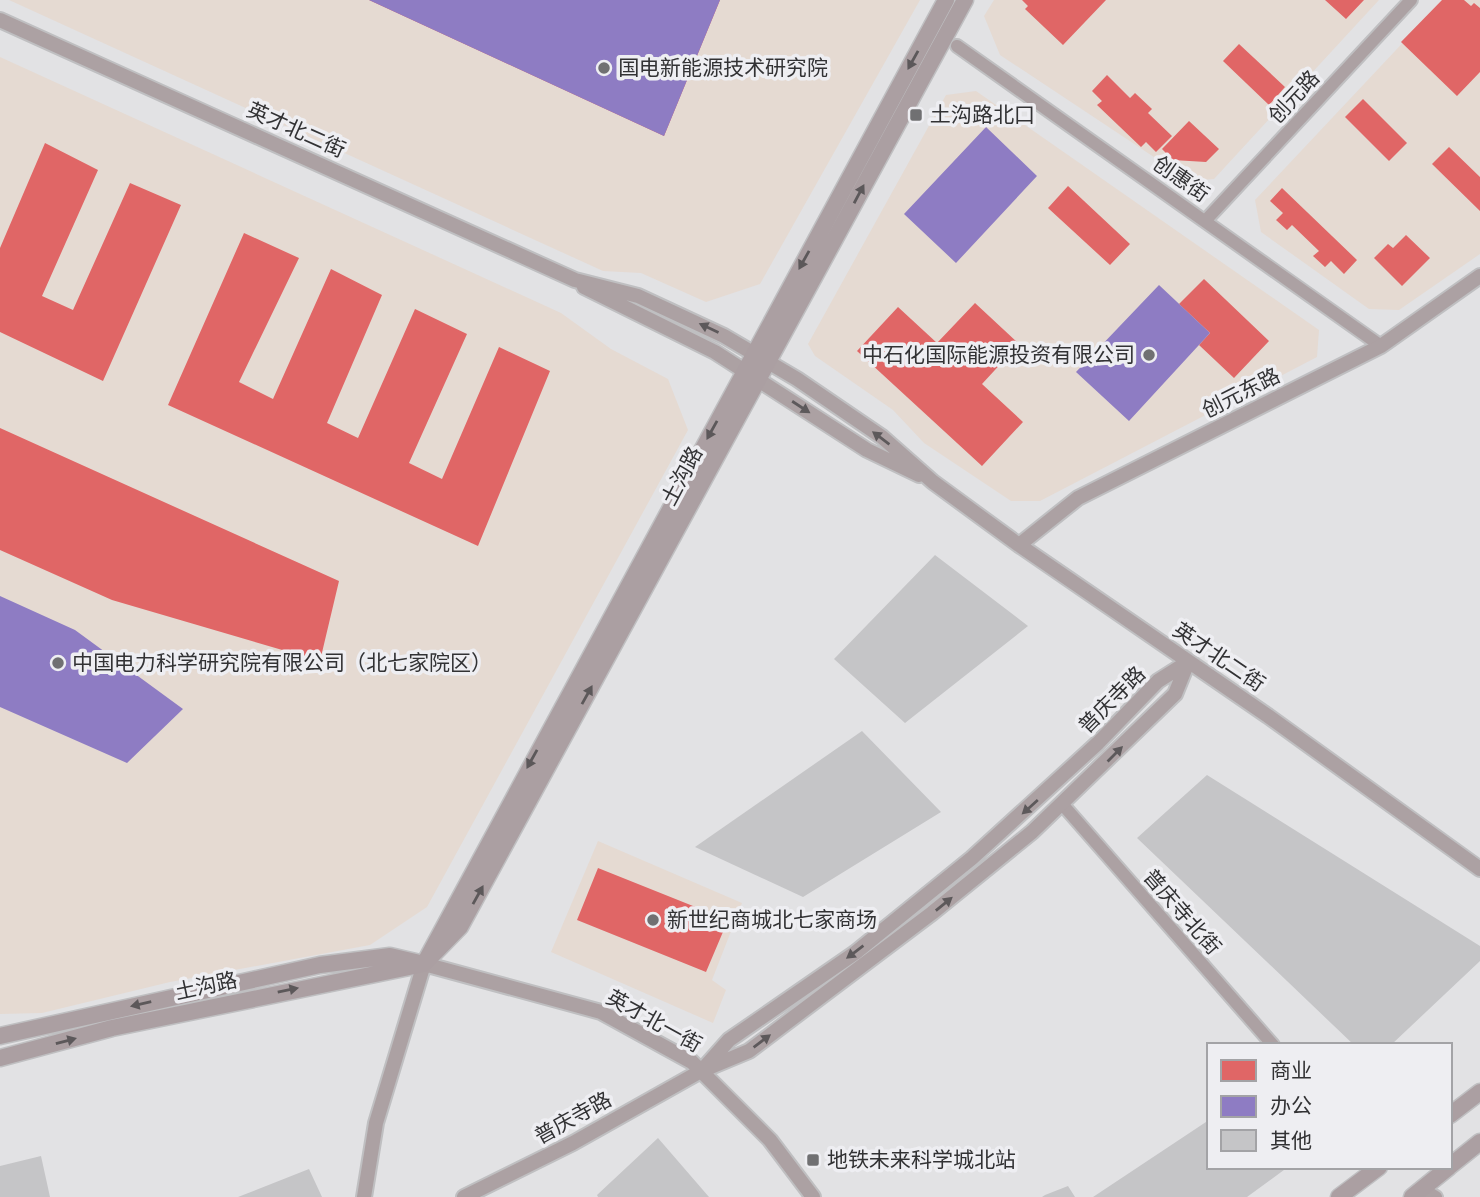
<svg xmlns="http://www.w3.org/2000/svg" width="1480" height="1197" font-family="'Golos Text','Noto Sans SC',sans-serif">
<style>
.commercial{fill:#e5dad2}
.shops{fill:#e06666}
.offices{fill:#8e7cc3}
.building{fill:#c5c5c7}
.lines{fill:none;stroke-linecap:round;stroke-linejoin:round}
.minor-casing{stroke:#bfbfc1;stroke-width:16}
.tertiary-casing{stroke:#bfbfc1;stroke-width:18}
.secondary-casing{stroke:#bfbfc1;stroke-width:19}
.minor{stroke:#aca1a3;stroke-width:12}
.tertiary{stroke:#aca1a3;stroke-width:14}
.secondary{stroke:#ab9fa2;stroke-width:16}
.oneway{fill:#5c585a}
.oneway2{fill:#5d595b}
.poi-dot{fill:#707072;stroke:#eeeef2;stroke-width:2.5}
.labels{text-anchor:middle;stroke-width:7;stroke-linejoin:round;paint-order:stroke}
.poi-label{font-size:21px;fill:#323234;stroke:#eeeef2;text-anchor:start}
.street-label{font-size:21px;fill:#323234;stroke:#eeeef2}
</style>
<rect width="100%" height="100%" fill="#e2e2e4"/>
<path class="commercial" d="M9,0H920L760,284L706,302L641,273L603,271Z
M994,0H1379L1214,179L1190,181L1000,55L984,16Z
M1443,0H1480V254L1399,310L1369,309L1261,232L1255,200Z
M0,57L561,313L611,349L668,379L688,430L427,907L370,945L170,982L42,1013L0,1014Z
M976,91L1319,330L1317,357L1040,501H1011L924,443L893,410L815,356L808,344L946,95Z
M598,841L742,903L712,980L726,990L713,1023L551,952Z"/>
<path class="shops" d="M369,0H720L664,136Z
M1022,0H1106L1063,45L1025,9L1028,6Z
M1325,0H1364L1346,19Z
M1442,0H1464L1471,6L1474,3L1480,8V72L1457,96L1401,42Z
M1239,44L1285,87L1269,105L1223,61Z
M1107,75L1130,98L1135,93L1152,109L1148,113L1172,136L1156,152L1146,142L1141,147L1097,105L1102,101L1092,91Z
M1363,99L1407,143L1389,161L1345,117Z
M1189,121L1219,149L1206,162L1173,160L1162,149Z
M45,143L98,170L42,296L73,310L130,183L181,205L103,381L0,332V248Z
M1449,147L1480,177V211L1432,164Z
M1068,186L1130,244L1110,265L1048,208Z
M1282,188L1357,260L1344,274L1331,261L1325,267L1313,256L1319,251L1292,225L1287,230L1276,220L1283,213L1270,201Z
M244,233L299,258L239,382L273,399L331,269L382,295L327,423L358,438L415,309L467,334L409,463L442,479L499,347L550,371L478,546L168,405Z
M1406,235L1430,258L1402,286L1374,258L1388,244L1393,248Z
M1204,279L1269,341L1234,378L1199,345L1210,333L1179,304Z
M975,303L1019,344L982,384L1023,422L982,466L857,351L898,307L937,343Z
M0,428L339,581L320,661L112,600L0,550Z
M598,868L728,920L706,972L577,920Z"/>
<path class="offices" d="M369,0H720L664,136Z
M986,127L1037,176L956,263L904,214Z
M1159,285L1210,333L1129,421L1076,372Z
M0,596L75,630L183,709L127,763L0,707Z"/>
<path class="building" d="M935,555L1028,626L905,723L834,659Z
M862,731L941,812L803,897L695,847Z
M1207,775L1480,946V961L1391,1045H1354L1137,838Z
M1209,1120V1167H1288L1247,1197H1093Z
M658,1138L709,1197H598L597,1195Z
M41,1156L50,1197H0V1166Z
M309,1169L322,1197H238Z
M1068,1186L1075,1197H1042L1045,1195Z"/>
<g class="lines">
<g class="minor-casing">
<path id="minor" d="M957,46L1381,346
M1206,220L1411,0
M1063,805L1273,1045
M1423,1189L1436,1197"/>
</g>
<g class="tertiary-casing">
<path id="tertiary" d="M0,20L575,280L638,296L724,336L797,379L882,437L933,482L1019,545L1268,716L1480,869
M584,287L715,352L867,450L919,475
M1019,545L1078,498L1381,346L1480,276
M705,1067L729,1040L855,953L972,858L1098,743L1158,681L1188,662
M364,1197L376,1123L424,964L601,1012L692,1062L770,1140L813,1197
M464,1197L573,1143L701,1071L749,1051L932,913L1032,832L1175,694L1188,662"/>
</g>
<g class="secondary-casing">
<path id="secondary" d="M0,1036L320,965L390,956L424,964L946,0
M0,1058L112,1028L424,964L460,927L965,0
M1450,1115L1480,1092
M1450,1166L1480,1142
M1339,1197L1379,1167
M1412,1197L1449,1167"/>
</g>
<use href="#minor" class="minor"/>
<use href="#tertiary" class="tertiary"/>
<use href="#secondary" class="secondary"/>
</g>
<defs><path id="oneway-solid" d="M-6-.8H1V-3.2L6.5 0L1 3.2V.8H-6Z" transform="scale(1.75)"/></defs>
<g class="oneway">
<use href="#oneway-solid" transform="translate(913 60) rotate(119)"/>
<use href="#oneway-solid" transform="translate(859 194) rotate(-62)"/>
<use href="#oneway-solid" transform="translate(804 260) rotate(119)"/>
<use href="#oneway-solid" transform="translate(712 430) rotate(119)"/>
<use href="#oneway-solid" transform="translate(587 695) rotate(-61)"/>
<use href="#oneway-solid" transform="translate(532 759) rotate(119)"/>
<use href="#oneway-solid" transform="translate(478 895) rotate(-61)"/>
<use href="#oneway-solid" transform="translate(288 990) rotate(-12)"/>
<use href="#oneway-solid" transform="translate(141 1004) rotate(167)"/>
<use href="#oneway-solid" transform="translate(66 1041) rotate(-15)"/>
</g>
<g class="oneway2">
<use href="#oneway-solid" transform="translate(709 328) rotate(-155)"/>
<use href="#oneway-solid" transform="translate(801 407) rotate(33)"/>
<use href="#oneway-solid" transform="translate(881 438) rotate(-143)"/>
<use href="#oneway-solid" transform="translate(1115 754) rotate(-45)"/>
<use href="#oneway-solid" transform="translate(1030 807) rotate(138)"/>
<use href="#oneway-solid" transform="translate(944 904) rotate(-39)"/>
<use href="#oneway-solid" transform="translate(855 952) rotate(143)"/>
<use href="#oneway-solid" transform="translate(762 1041) rotate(-37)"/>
</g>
<g class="poi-dot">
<circle cx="604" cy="68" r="7"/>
<rect x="909" y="108" width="14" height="14" rx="3.5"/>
<circle cx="1149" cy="355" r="7"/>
<circle cx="58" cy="663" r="7"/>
<circle cx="653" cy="920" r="7"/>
<rect x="806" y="1153" width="14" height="14" rx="3.5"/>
</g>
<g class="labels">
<g class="poi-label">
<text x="618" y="75">国电新能源技术研究院</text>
<text x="930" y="122">土沟路北口</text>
<text x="1135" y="362" text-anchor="end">中石化国际能源投资有限公司</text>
<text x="72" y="670">中国电力科学研究院有限公司（北七家院区）</text>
<text x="667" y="927">新世纪商城北七家商场</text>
<text x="827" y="1167">地铁未来科学城北站</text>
</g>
<g class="street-label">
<text transform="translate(1294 97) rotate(-47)" y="7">创元路</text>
<text transform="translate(296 130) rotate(24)" y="7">英才北二街</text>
<text transform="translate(1181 179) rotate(35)" y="7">创惠街</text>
<text transform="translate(1241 393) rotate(-27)" y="7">创元东路</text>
<text transform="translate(682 476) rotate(-62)" y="7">土沟路</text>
<text transform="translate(1219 657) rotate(34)" y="7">英才北二街</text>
<text transform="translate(1112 700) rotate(-45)" y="7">普庆寺路</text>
<text transform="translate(1182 912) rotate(49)" y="7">普庆寺北街</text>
<text transform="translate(206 986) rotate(-12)" y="7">土沟路</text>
<text transform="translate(654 1021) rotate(29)" y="7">英才北一街</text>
<text transform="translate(573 1118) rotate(-29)" y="7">普庆寺路</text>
</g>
</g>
<rect x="1207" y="1043" width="245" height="126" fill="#eeeef2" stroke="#a3a3a6" stroke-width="2"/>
<rect x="1221" y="1060" width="35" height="21" fill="#e06666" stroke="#a3a3a6" stroke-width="2"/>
<text x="1270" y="1078" font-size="21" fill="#323234">商业</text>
<rect x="1221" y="1096" width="35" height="21" fill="#8e7cc3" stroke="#a3a3a6" stroke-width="2"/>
<text x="1270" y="1113" font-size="21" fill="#323234">办公</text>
<rect x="1221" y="1130" width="35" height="21" fill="#c5c5c7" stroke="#a3a3a6" stroke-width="2"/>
<text x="1270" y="1148" font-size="21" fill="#323234">其他</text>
</svg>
